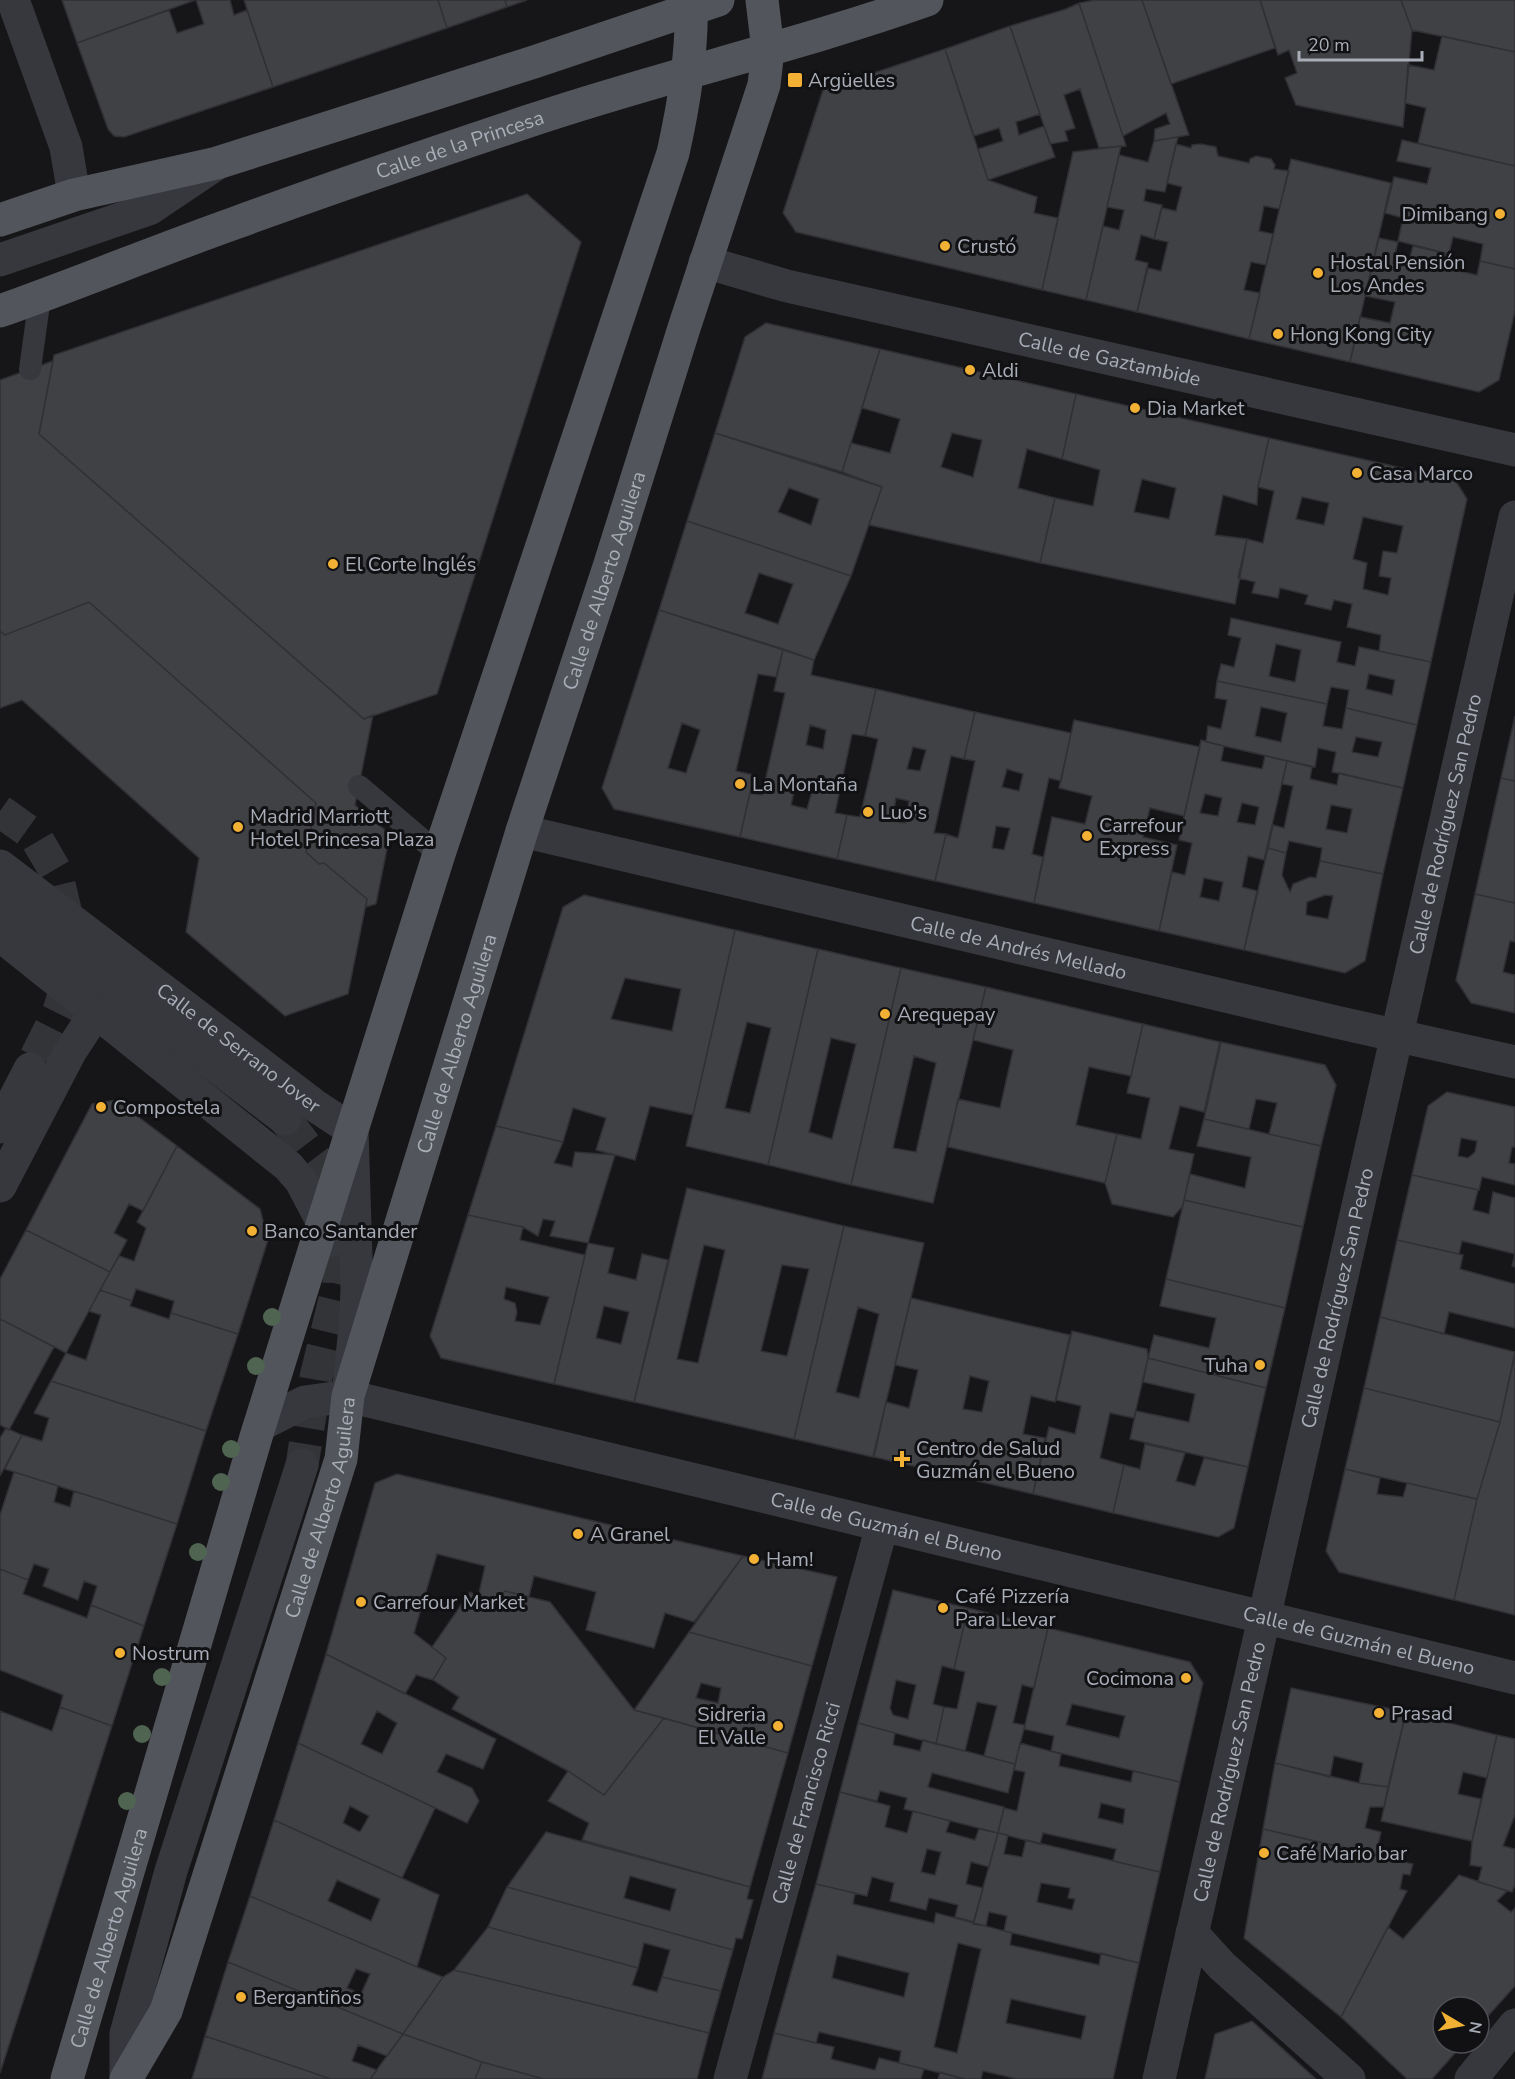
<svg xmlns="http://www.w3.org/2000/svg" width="1515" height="2079" font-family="'Nunito Sans',sans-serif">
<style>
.building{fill:#404145;stroke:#303034;stroke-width:1.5;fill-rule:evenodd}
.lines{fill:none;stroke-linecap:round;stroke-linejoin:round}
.minor-tunnel{stroke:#333438;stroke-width:33;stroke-dasharray:33 16;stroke-linecap:butt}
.service{stroke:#37383d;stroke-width:22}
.minor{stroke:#37383d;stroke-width:33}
.tertiary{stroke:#37383d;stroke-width:33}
.primary{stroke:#53555c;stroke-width:33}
.tree{fill:#506452}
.poi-dot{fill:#f2b134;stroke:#111113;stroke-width:2}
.labels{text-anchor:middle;stroke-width:6;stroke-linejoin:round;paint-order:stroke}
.poi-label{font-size:20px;fill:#a8adb8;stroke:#111113;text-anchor:start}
.street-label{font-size:20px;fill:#a8adb8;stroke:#111113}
</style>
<rect width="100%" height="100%" fill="#161618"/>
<path class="building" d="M62,0H195L77,43Z
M196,0H230L234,15L247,10L273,87L124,137L114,136L108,129L77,43L169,10L177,33L204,24Z
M244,0H438L447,28L273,87Z
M438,0H505L507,7L447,28Z
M505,0H527L507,7Z
M1095,0H1142L1189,135L1154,141L1155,129L1170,124L1166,113L1123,136L1079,3Z
M1142,0H1260L1275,48L1171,84Z
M1260,0H1401L1412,30L1403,127L1296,105L1285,78L1297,73L1289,50L1278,55Z
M1401,0H1515V52L1412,30Z
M1079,3L1123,136L1126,146L1099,148L1080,89L1064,95L1075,128L1065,131L1068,141L1050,144L1010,26L1066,9Z
M1010,26L1040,114L1016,122L1019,135L1044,126L1055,157L988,180L978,149L1003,141L999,128L974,136L945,49Z
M1442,36L1515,52V166L1418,143L1426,108L1405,103L1408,65L1434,70Z
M945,49L988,180L1037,197L1034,213L1058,218L1042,290L796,232L783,213L823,90Z
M1178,137L1165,192L1146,189L1144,201L1162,205L1154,239L1141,235L1135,260L1148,263L1137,312L1086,300L1103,226L1119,230L1124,210L1107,207L1119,155L1148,162L1154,141Z
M1402,140L1515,166V269L1480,261L1483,244L1453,237L1449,254L1398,241L1403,218L1385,213L1394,177L1427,184L1431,168L1397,161Z
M1176,144L1191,148L1192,145L1201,144L1216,147L1218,156L1249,163L1250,159L1256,156L1271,159L1275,165L1274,169L1289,171L1279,209L1264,206L1259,231L1273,234L1266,265L1251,262L1244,290L1260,293L1249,339L1137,312L1148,268L1161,271L1168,242L1154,239L1162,208L1176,211L1182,187L1167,183Z
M1121,146L1086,300L1042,290L1073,152Z
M1291,159L1391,183L1350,362L1249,339Z
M527,194L581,242L437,694L364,719L39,434L54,355Z
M1379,238L1398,242L1393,263L1408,265L1413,246L1449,254L1446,268L1477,275L1480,261L1515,269V311L1499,380L1479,392L1350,362L1360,317L1390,323L1395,302L1365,296Z
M766,323L880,349L842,472L715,433L745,337Z
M880,349L1076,394L1062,459L1027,449L1018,488L1055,498L1040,563L869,525L882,487L842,472L851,443L890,453L900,419L862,408ZM952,433L982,440L973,477L941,467Z
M53,361L39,434L364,719L373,715L355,805L390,834L376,904L366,907L367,899L324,863L319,864L306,852L316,803L89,602L5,635L0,631V380Z
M1076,394L1269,438L1258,487L1257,505L1223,495L1215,535L1247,539L1235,604L1040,563L1055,498L1093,506L1100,470L1062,459ZM1142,479L1176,488L1169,519L1134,512Z
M715,433L882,487L851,576L687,521ZM789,488L819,499L811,525L778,512Z
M1269,438L1455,480L1467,499L1431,662L1379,651L1381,635L1347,627L1352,604L1334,600L1331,610L1305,604L1308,595L1280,588L1278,598L1252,593L1255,582L1238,578L1247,539L1263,543L1274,491L1258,487ZM1302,497L1329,503L1324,525L1296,519ZM1363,517L1403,526L1397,553L1383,551L1379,576L1391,578L1388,595L1363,589L1367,563L1353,559Z
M687,521L851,576L814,660L659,610ZM759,573L793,584L778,624L745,613Z
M89,602L316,803L306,852L319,864L324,863L367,899L348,994L285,1016L186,932L199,858L22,700L0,708V631L5,635Z
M659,610L783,649L776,677L758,674L736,771L754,775L740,837L614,809L602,788ZM682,723L700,730L686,773L668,768Z
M1231,618L1341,642L1337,662L1355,666L1359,647L1431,662L1417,725L1346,708L1349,690L1331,687L1327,704L1217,681L1221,664L1234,667L1241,638L1228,635ZM1276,644L1301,650L1295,682L1269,676ZM1369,674L1395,680L1392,695L1366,689Z
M783,649L814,660L811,675L876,689L865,736L852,734L835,813L847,815L837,859L740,837L750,793L762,795L785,693L774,691ZM810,725L826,730L823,749L806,745ZM797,779L814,784L807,809L791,805Z
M1217,681L1327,704L1323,726L1342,729L1346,708L1417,725L1403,788L1332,772L1336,752L1318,748L1315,767L1206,742L1208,726L1221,729L1227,700L1215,698ZM1261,707L1287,713L1281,742L1255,736ZM1356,737L1382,742L1378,757L1352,752Z
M876,689L975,712L964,759L951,756L934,833L946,834L935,881L837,859L847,815L860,817L878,739L865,736ZM913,747L926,750L920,771L907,769ZM896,798L909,801L905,823L892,821Z
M975,712L1071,733L1061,781L1049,778L1032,854L1043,857L1034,903L935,881L946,834L958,838L975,761L964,759ZM1007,769L1023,774L1019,791L1002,787ZM996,826L1010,828L1004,850L992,848Z
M1515,716V781L1501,778Z
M1074,720L1200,747L1184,816L1150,808L1143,837L1177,845L1159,931L1034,903L1052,817L1085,824L1092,796L1059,788Z
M1201,740L1224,746L1221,761L1262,769L1265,756L1287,761L1264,860L1248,856L1242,887L1257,891L1244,950L1159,931L1172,872L1185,875L1192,843L1179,840ZM1205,794L1222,798L1218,816L1200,813ZM1242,803L1259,807L1255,825L1237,822ZM1204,878L1223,882L1219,901L1200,897Z
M1287,761L1312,767L1310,779L1337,785L1339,773L1403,788L1383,874L1320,861L1322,848L1289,841L1286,853L1268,848L1273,825L1284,828L1293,786L1282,784ZM1331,805L1352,809L1347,833L1326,829Z
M1501,778L1515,781V903L1475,894Z
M1268,848L1286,853L1282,875L1290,892L1293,884L1310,877L1316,878L1320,861L1383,874L1365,961L1345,973L1244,950ZM1325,895L1333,896L1328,919L1306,915L1307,902Z
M1475,894L1515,903V942L1510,941L1503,972L1515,975V1013L1471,1003L1456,980Z
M584,895L735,930L693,1115L650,1106L635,1160L596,1150L606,1118L573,1108L563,1142L496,1126L563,907ZM625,978L681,989L672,1031L611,1019Z
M735,930L818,949L768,1165L686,1146ZM747,1022L771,1028L750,1113L725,1108Z
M818,949L901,968L851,1185L768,1165ZM831,1038L856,1044L832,1139L809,1132Z
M901,968L986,987L933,1203L851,1185ZM914,1056L936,1063L916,1152L893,1148Z
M986,987L1143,1024L1131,1076L1089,1067L1076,1125L1117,1134L1105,1183L948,1147L958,1099L1000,1108L1013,1050L973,1040Z
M1143,1024L1220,1042L1204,1112L1180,1106L1169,1149L1194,1154L1184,1200L1182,1207L1173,1217L1112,1204L1105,1183L1117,1134L1141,1139L1150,1098L1127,1093Z
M1221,1042L1325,1065L1336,1085L1321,1146L1269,1134L1277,1103L1256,1099L1249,1129L1204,1119Z
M1447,1092L1515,1107V1147H1512L1509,1163L1515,1164V1185L1482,1177L1479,1190L1412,1175L1428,1106ZM1461,1138L1477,1141L1475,1152L1468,1158L1458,1156Z
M116,1100L177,1146L143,1211L129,1204L114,1233L127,1240L110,1272L26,1230L92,1104Z
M1204,1119L1321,1146L1303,1227L1184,1200L1190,1174L1245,1188L1251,1157L1197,1146Z
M496,1126L563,1142L554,1163L572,1167L575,1152L615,1155L588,1243L550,1236L555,1221L543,1219L538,1236L523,1227L468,1215Z
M177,1146L260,1209L268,1240L238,1334L171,1313L174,1301L136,1289L132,1301L100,1290L119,1256L134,1261L146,1228L137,1222Z
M1412,1175L1478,1190L1473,1210L1489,1214L1493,1192L1515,1198V1267L1512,1266L1515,1254L1462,1241L1459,1254L1397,1240Z
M687,1188L844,1226L794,1439L634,1402ZM704,1245L725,1250L698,1363L677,1359ZM782,1265L809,1269L787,1356L761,1351Z
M1184,1200L1303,1227L1285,1308L1166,1279Z
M468,1215L523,1227L520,1240L585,1255L554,1384L441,1358L430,1336ZM506,1287L549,1297L540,1325L515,1321L517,1312L515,1303L504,1299Z
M844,1226L924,1243L873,1457L794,1439ZM858,1307L879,1314L859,1398L836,1392Z
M26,1230L110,1272L66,1353L0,1319V1279Z
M1397,1240L1463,1255L1460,1269L1515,1284V1328L1449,1312L1444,1334L1380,1317Z
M588,1243L614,1248L608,1273L636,1280L642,1254L668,1260L634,1402L554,1384ZM604,1306L629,1312L621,1344L596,1338Z
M1166,1279L1285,1308L1266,1388L1148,1358L1154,1335L1209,1348L1216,1318L1160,1306Z
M100,1290L132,1301L130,1306L169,1319L171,1313L238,1334L206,1431L51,1381L66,1353L86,1360L101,1315L89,1311Z
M911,1298L1070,1335L1055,1402L1031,1396L1023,1434L1045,1438L1033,1494L874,1457L886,1402L909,1408L918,1370L895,1365ZM970,1376L989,1381L982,1412L963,1409Z
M1380,1317L1515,1352L1500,1422L1364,1388Z
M0,1319L54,1347L9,1430L0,1425Z
M1072,1331L1147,1349L1148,1358L1134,1418L1110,1413L1100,1458L1124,1465L1113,1513L1033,1494L1049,1427L1075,1434L1081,1406L1056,1400Z
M1515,1354V1615L1454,1600L1477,1499L1500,1422Z
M1148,1358L1266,1388L1248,1467L1130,1439L1136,1411L1189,1422L1195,1394L1143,1382Z
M51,1381L206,1431L177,1524L5,1469L22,1435L42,1441L49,1418L34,1413Z
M1364,1388L1500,1422L1477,1499L1345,1469Z
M6,1428L22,1435L0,1476V1438Z
M1145,1444L1185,1453L1176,1481L1195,1486L1204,1458L1248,1467L1234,1528L1218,1537L1113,1513L1124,1465L1140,1469Z
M1345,1469L1380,1478L1377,1494L1403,1497L1407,1483L1477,1499L1454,1600L1339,1572L1326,1551Z
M14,1472L58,1486L54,1502L70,1507L74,1491L177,1524L144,1626L91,1605L97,1586L84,1581L78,1600L43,1586L49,1569L34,1564L28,1580L0,1569V1515Z
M397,1474L640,1532L743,1556L694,1622L665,1613L654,1648L586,1630L596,1592L534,1576L529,1597L505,1591L490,1604L479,1593L485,1566L437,1554L414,1633L446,1658L433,1680L416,1675L405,1694L326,1654L375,1483Z
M743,1556L837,1577L812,1666L689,1632Z
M0,1569L28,1580L23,1594L87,1618L91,1605L144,1626L112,1726L60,1707L63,1695L0,1670Z
M893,1590L968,1608L954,1669L942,1666L933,1704L944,1707L936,1744L858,1723ZM896,1680L916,1685L908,1719L893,1715L890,1708Z
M505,1591L550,1602L634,1710L664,1718L604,1795L568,1771L452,1709L459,1697L433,1680L446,1658L432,1647L470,1592L490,1604Z
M968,1608L1048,1628L1034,1688L1022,1685L1013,1723L1025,1725L1015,1764L984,1756L997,1706L977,1702L965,1751L936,1744L944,1707L957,1709L965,1672L954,1669Z
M1048,1628L1190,1662L1203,1683L1180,1782L1051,1751L1054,1736L1024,1729ZM1072,1704L1125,1716L1119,1738L1066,1725Z
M689,1632L812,1666L788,1753L634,1710ZM701,1683L721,1688L718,1703L696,1698Z
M326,1654L496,1739L483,1769L446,1754L437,1772L472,1788L479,1801L467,1823L298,1743ZM377,1711L397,1723L382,1754L361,1744Z
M1291,1688L1406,1712L1388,1787L1359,1783L1363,1763L1334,1756L1330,1777L1275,1763Z
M60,1707L112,1726L0,2073V1711L52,1731Z
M1406,1712L1497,1735L1487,1778L1463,1772L1458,1794L1481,1799L1472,1841L1381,1821Z
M664,1718L788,1753L750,1887L582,1840L589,1823L548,1801L568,1771L604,1795Z
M858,1723L895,1733L893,1745L920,1751L923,1740L1015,1764L1008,1793L932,1773L928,1787L1004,1807L998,1833L904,1809L907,1798L880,1791L877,1801L840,1792Z
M1497,1735L1515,1739V1815L1503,1846L1515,1849V1885L1512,1892L1478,1882L1482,1867L1470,1865L1472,1841Z
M298,1743L435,1808L402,1878L274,1820ZM350,1806L369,1816L360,1832L343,1823Z
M1020,1743L1061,1754L1059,1766L1131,1782L1133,1771L1180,1782L1160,1872L1113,1861L1116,1849L1043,1833L1040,1844L998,1833L1004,1808L1017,1811L1025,1772L1014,1770ZM1101,1803L1125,1809L1123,1824L1098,1818Z
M1275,1763L1359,1783L1388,1787L1384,1807H1370L1365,1828L1381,1832L1376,1855L1263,1829Z
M840,1792L890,1806L885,1827L907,1833L913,1811L950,1821L946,1832L975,1840L979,1829L998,1833L989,1867L971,1862L966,1884L983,1888L974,1922L955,1917L958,1905L929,1898L926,1910L890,1901L894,1883L872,1877L867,1896L816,1884ZM927,1849L941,1852L935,1875L921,1872Z
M274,1820L439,1895L417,1967L250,1896ZM337,1880L380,1899L371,1921L328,1901Z
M1263,1829L1413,1864L1410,1875L1403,1874L1400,1889L1407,1891L1341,2017L1244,1938Z
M546,1832L750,1887L747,1899L753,1900L742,1939L736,1938L733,1950L507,1887ZM630,1876L676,1889L670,1911L624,1898Z
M998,1833L1008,1835L1004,1854L1022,1857L1026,1840L1160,1872L1139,1963L1004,1931L1007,1916L989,1912L986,1926L973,1924ZM1041,1883L1070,1888L1068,1898L1075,1899L1072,1910L1037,1902Z
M1459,1875L1507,1891L1497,1901L1511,1912L1515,1908V1986L1479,2026V2007H1443V2043H1464L1432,2079H1407L1341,2017L1388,1927L1403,1939Z
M816,1884L855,1893L853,1904L934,1923L936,1913L1012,1933L1010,1945L1099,1965L1101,1953L1139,1963L1113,2079H1017L983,2071L981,2079H965L899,2063L901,2051L819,2032L816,2043L774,2033ZM958,1943L981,1949L957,2053L934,2047ZM837,1955L909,1973L904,1997L832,1978ZM1011,1999L1086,2016L1081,2039L1006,2023Z
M507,1887L733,1950L721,1991L662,1977L670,1950L644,1943L638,1968L488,1927Z
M250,1896L417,1967L443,1977L403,2034L228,1962ZM356,1969L370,1974L361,1994L347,1988Z
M488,1927L638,1968L632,1985L657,1992L662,1977L721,1991L709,2033L454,1970Z
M228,1962L403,2034L387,2056L358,2045L352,2061L377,2070L370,2079H331L205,2036Z
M454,1970L709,2033L697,2079H544L482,2062L403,2034L443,1977Z
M1252,2021L1316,2079H1205L1215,2034Z
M774,2033L834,2047L831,2059L875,2070L879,2058L924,2069L921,2079H762Z
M403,2034L482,2062L475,2079H370Z
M205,2036L331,2079H192Z
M482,2062L544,2079H475Z
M940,2072L965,2079H938Z"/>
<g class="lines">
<path class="minor-tunnel" d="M0,811L35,836L56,872L70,930L65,991L59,1011L30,1069
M285,1119L317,1161L340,1230L339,1283L316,1377L302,1465"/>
<path class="service" d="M30,369L40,297
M359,786L439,854"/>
<g class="minor">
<path d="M13,0L66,147L74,195"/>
<path d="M0,260L149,209L216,164"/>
<path id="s1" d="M705,262L787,286L1515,450"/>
<path id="s2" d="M522,831L1336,1022L1515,1062"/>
<path id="s3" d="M0,866L314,1105L352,1130L357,1290L355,1328L348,1396L305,1402L260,1425"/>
<path d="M0,901L285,1119"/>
<path d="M0,935L288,1166L301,1181L332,1240"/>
<path d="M0,1127L30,1069"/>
<path d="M0,1186L70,1052L96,1012"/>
<path d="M1192,1933L1222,1966L1349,2079"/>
<path d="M126,2079V2034L171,1871L302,1465"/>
<path id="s4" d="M730,2079L882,1526"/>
<path id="s5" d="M1159,2079L1515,517"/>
<path d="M1471,2079L1515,2025"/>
</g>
<path class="tertiary" id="s6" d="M348,1396L1515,1678"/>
<g class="primary">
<path d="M0,220L74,195L217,163L534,62L718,0"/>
<path id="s7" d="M0,311C79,283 156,251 235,223C333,187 433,153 532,120C663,76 797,46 927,0"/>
<path id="s8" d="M67,2079L256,1437L323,1222L439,854L673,153C684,104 693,51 691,0"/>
<path id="s9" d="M126,2079L166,2011L341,1459L348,1396L522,831L609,567L684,328L764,85L768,50L762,0"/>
</g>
</g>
<g class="tree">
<circle cx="272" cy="1317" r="9"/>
<circle cx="256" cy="1366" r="9"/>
<circle cx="231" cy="1449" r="9"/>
<circle cx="221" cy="1482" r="9"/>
<circle cx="198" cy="1552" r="9"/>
<circle cx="162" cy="1677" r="9"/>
<circle cx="142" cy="1734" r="9"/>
<circle cx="127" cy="1801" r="9"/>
</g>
<g class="poi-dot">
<rect x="787" y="72" width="16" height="16" rx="3"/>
<circle cx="1500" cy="214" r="6"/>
<circle cx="945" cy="246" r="6"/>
<circle cx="1318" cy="273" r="6"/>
<circle cx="1278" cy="334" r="6"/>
<circle cx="970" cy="370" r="6"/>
<circle cx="1135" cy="408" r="6"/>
<circle cx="1357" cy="473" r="6"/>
<circle cx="333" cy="564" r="6"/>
<circle cx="740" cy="784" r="6"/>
<circle cx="868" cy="812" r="6"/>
<circle cx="238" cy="827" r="6"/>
<circle cx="1087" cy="836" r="6"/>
<circle cx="885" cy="1014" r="6"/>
<circle cx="101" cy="1107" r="6"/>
<circle cx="252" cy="1231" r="6"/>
<circle cx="1260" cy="1365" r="6"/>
<path d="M899 1450h6v6h6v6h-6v6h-6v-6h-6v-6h6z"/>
<circle cx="578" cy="1534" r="6"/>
<circle cx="754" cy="1559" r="6"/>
<circle cx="361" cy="1602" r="6"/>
<circle cx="943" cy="1608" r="6"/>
<circle cx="120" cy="1653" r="6"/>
<circle cx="1186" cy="1678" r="6"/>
<circle cx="1379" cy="1713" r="6"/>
<circle cx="778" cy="1726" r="6"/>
<circle cx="1264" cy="1853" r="6"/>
<circle cx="241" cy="1997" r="6"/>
</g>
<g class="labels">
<g class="poi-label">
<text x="808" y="87">Argüelles</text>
<text x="1488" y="221" text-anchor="end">Dimibang</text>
<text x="957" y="253">Crustó</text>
<text x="1330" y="269">Hostal Pensión<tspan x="1330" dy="23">Los Andes</tspan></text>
<text x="1290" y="341">Hong Kong City</text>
<text x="982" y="377">Aldi</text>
<text x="1147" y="415">Dia Market</text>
<text x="1369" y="480">Casa Marco</text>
<text x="345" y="571">El Corte Inglés</text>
<text x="752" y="791">La Montaña</text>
<text x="880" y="819">Luo's</text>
<text x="250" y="823">Madrid Marriott<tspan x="250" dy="23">Hotel Princesa Plaza</tspan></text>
<text x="1099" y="832">Carrefour<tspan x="1099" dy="23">Express</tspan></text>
<text x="897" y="1021">Arequepay</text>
<text x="113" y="1114">Compostela</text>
<text x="264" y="1238">Banco Santander</text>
<text x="1248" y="1372" text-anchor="end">Tuha</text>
<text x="916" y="1455">Centro de Salud<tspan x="916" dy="23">Guzmán el Bueno</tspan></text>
<text x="590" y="1541">A Granel</text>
<text x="766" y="1566">Ham!</text>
<text x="955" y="1603">Café Pizzería<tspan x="955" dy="23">Para Llevar</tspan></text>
<text x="373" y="1609">Carrefour Market</text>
<text x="132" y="1660">Nostrum</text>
<text x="1174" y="1685" text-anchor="end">Cocimona</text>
<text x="1391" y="1720">Prasad</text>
<text x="766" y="1721" text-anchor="end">Sidreria<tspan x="766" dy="23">El Valle</tspan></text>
<text x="1276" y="1860">Café Mario bar</text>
<text x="253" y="2004">Bergantiños</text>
</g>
<g class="street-label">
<text dy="7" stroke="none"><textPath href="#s7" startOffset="489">Calle de la Princesa</textPath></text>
<text dy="7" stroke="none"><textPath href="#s1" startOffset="416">Calle de Gaztambide</textPath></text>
<text dy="7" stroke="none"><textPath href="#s9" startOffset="1576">Calle de Alberto Aguilera</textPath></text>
<text dy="7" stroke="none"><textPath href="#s5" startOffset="1287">Calle de Rodríguez San Pedro</textPath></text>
<text dy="7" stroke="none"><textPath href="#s2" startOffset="510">Calle de Andrés Mellado</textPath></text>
<text dy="7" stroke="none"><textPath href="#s9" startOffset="1090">Calle de Alberto Aguilera</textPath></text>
<text dy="7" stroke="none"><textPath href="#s3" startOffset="300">Calle de Serrano Jover</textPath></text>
<text dy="7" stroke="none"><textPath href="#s5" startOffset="801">Calle de Rodríguez San Pedro</textPath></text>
<text dy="7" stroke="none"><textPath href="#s9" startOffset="606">Calle de Alberto Aguilera</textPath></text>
<text dy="7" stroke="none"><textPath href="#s6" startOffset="554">Calle de Guzmán el Bueno</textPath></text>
<text dy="7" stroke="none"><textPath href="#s6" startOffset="1040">Calle de Guzmán el Bueno</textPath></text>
<text dy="7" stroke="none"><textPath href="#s5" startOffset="315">Calle de Rodríguez San Pedro</textPath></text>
<text dy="7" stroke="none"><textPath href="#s4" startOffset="286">Calle de Francisco Ricci</textPath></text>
<text dy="7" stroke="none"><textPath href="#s8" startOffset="147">Calle de Alberto Aguilera</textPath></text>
</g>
</g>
<g transform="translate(1461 2025) rotate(100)"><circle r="28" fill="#111113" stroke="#4d4f55" stroke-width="1.5"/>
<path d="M0-4.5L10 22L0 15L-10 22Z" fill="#f2b134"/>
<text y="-9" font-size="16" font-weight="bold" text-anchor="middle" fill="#a8adb8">N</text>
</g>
<path d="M1299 51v9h123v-9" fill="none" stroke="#a8adb8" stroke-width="3"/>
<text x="1308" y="51" font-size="18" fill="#a8adb8" stroke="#111113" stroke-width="4.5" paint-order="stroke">20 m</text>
</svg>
